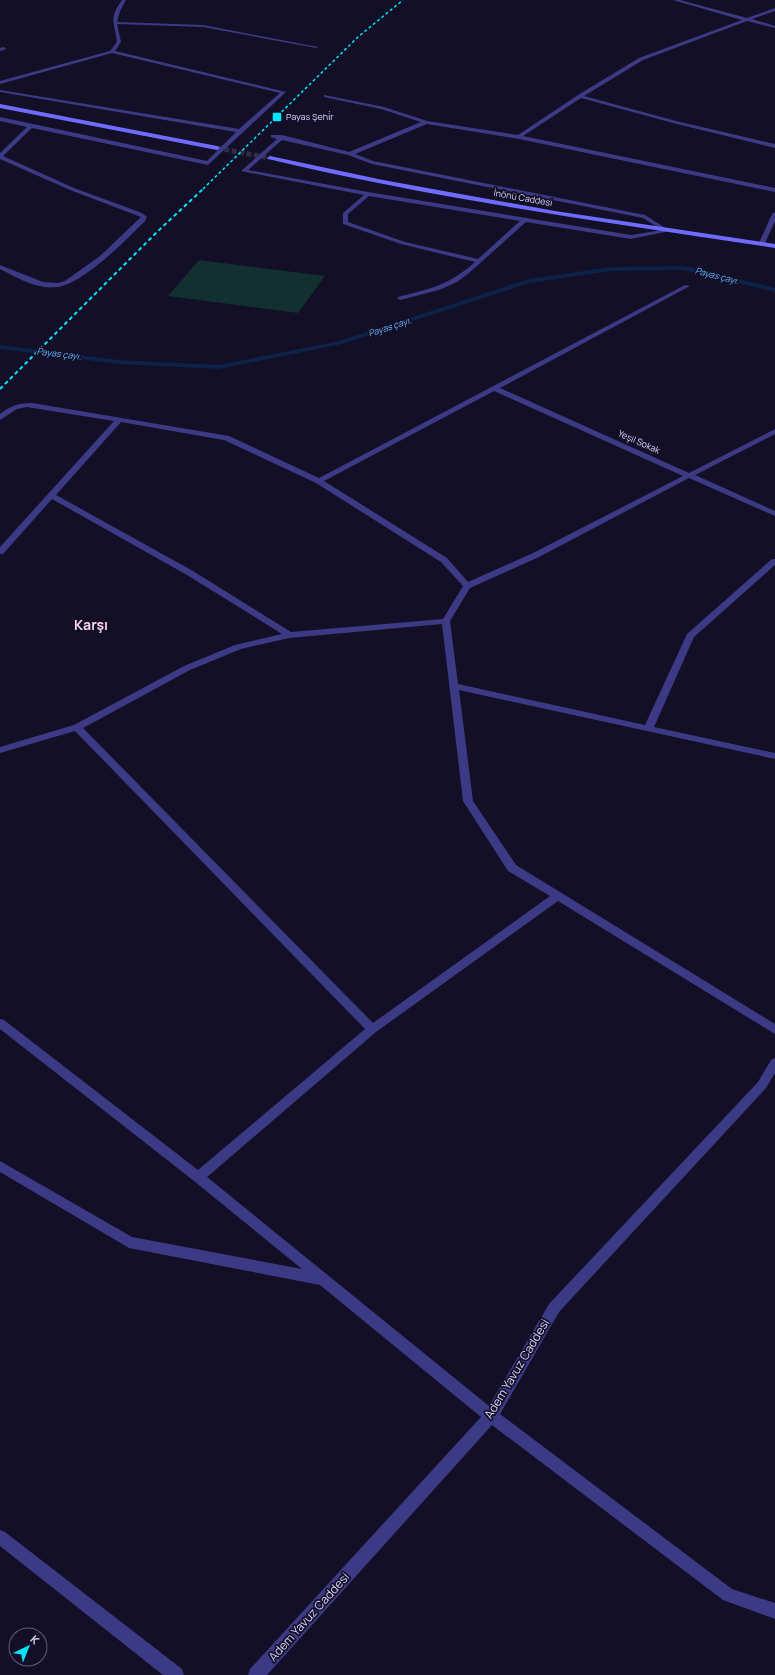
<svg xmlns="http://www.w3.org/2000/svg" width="775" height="1675" font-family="Manrope,sans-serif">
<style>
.green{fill:#12302f}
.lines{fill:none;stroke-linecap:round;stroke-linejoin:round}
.stream{fill:#0c2248;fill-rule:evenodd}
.secondary-tunnel{stroke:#312d47;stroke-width:5;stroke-dasharray:5 2.5;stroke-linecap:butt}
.street{fill:#3d3a85;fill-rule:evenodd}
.secondary{fill:#6f6bff;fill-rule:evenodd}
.rail-far1{stroke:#00e5ff;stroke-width:1.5;stroke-dasharray:3 2.5;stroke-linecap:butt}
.rail{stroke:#00e5ff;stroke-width:2;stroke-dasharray:4 3;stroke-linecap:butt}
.poi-dot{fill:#00e5ff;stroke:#130f26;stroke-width:1.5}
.labels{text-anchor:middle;stroke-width:3.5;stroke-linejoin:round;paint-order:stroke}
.far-poi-label{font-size:9px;fill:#d9d4ff;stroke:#130f26;text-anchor:start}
.far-street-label{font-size:9px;fill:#d9d4ff;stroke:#130f26}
.far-water-label{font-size:9px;font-style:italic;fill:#62b6ff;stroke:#130f26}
.near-street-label{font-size:12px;fill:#d9d4ff;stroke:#130f26}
.district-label{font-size:14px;font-weight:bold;fill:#ffd6f0;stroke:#130f26}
</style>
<rect width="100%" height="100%" fill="#130f26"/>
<path class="green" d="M199,260L325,276L298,313L168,296Z"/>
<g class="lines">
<path class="stream" d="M684,266L775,288V292L684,270L611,271L530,283L342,344L219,369L119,364L0,349V345L119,360L219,365L339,341L529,279L611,267Z"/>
<path class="secondary-tunnel" d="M217,148L270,158"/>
<path class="street" d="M122,0H126L120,11L117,22L203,25L318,47L316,48L203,27L117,24L121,42L115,51L286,92L208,165L32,128L3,156L74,188L142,213L147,217L145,221C126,240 84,283 58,287C38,290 17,278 0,269V265L43,282L58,283L65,281L100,256L141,217L70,190L0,159V153L27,127L0,121V117L207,161L236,132L0,92V90L239,129L280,93L112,53L0,84V81L110,51L117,42C115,23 108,19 122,0Z
M673,0H680L747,18L775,8V11L752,19L775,26V28L747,21L643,60L584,96L676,121L775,144V148L673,123L581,98L523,136L775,188V192L519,139L427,124L355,154L373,161L645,215L670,231L631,239L526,222L469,273L457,282L439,290L400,300L397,298L398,297C432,288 448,286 475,262L401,244L343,224V213L364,195L241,171L277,139L271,137V135H282L349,152L421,122L381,109L324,97V95L384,107L427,121L518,135L578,95L639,58L742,20ZM282,140L348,155L372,164L643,218L662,230L631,235L368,192L248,170ZM369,196L520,221L478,259L405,242L348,222V214Z
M4,47L6,49L0,51V48Z
M775,212V221L765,243L760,244L759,243L772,214Z
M685,285L690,286L500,388L689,473L775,429V434L695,475L775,511V516L689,478L539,557L470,588L450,621L458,684L645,725L687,634L772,559H775V565L694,637L654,727L775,753V759L459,690L473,801L516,865L775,1024V1034L558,901L376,1032L207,1177L489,1406L549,1304L758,1082L771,1060L775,1058V1073L766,1088L559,1312L500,1414L732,1589L775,1603V1619L723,1600L492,1425L267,1675H248L250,1669L481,1417L320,1285L129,1248L0,1172V1161L132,1237L302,1269L194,1181L0,1029V1019L4,1020L198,1170L365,1029L75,731L0,753V747L74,725L184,666L235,645L282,634L187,575L52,499L3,554H0V547L114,421L27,407L17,409L0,420V414C10,406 19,403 32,403L229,436L319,478ZM494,391L683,476L533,553L468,582L447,558L324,481ZM121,422L224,440L316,483L441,562L463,586L443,619L291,632L193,571L56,495ZM442,624L463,801L508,871L550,896L373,1023L83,728L190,670L241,649L289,638Z
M0,1530L5,1532L182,1669L184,1675H163L0,1546Z"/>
<path class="secondary" d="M0,104L217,146L220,148L217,150L0,108Z
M270,156L383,180L555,211L775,244V248C605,222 435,199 268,159L267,158Z"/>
<path class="rail-far1" d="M203,189L358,37L403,0"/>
<path class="rail" d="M0,389L158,231L204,188"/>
</g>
<rect class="poi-dot" x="272" y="112" width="10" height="10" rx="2"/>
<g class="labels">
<g class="far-poi-label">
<text x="286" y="120">Payas Şehi̇r</text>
</g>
<g class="far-street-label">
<text transform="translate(523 198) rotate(10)" y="3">İnönü Caddesi</text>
<text transform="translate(639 442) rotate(24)" y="3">Yeşil Sokak</text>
</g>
<g class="far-water-label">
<text transform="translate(717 276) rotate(14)" y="3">Payas çayı.</text>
<text transform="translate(390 327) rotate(-18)" y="3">Payas çayı.</text>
<text transform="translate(59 354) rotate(7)" y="3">Payas çayı.</text>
</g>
<g class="near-street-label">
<text transform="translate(517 1369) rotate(-59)" y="4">Adem Yavuz Caddesi</text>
<text transform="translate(309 1617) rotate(-48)" y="4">Adem Yavuz Caddesi</text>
</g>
<g class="district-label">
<text x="91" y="630">Karşı</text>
</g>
</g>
<g transform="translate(28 1647) rotate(43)"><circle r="19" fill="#130f26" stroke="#625e7d"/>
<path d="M0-3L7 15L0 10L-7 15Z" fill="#00e5ff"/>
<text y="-6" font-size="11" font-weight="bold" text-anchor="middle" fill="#d9d4ff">K</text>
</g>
</svg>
